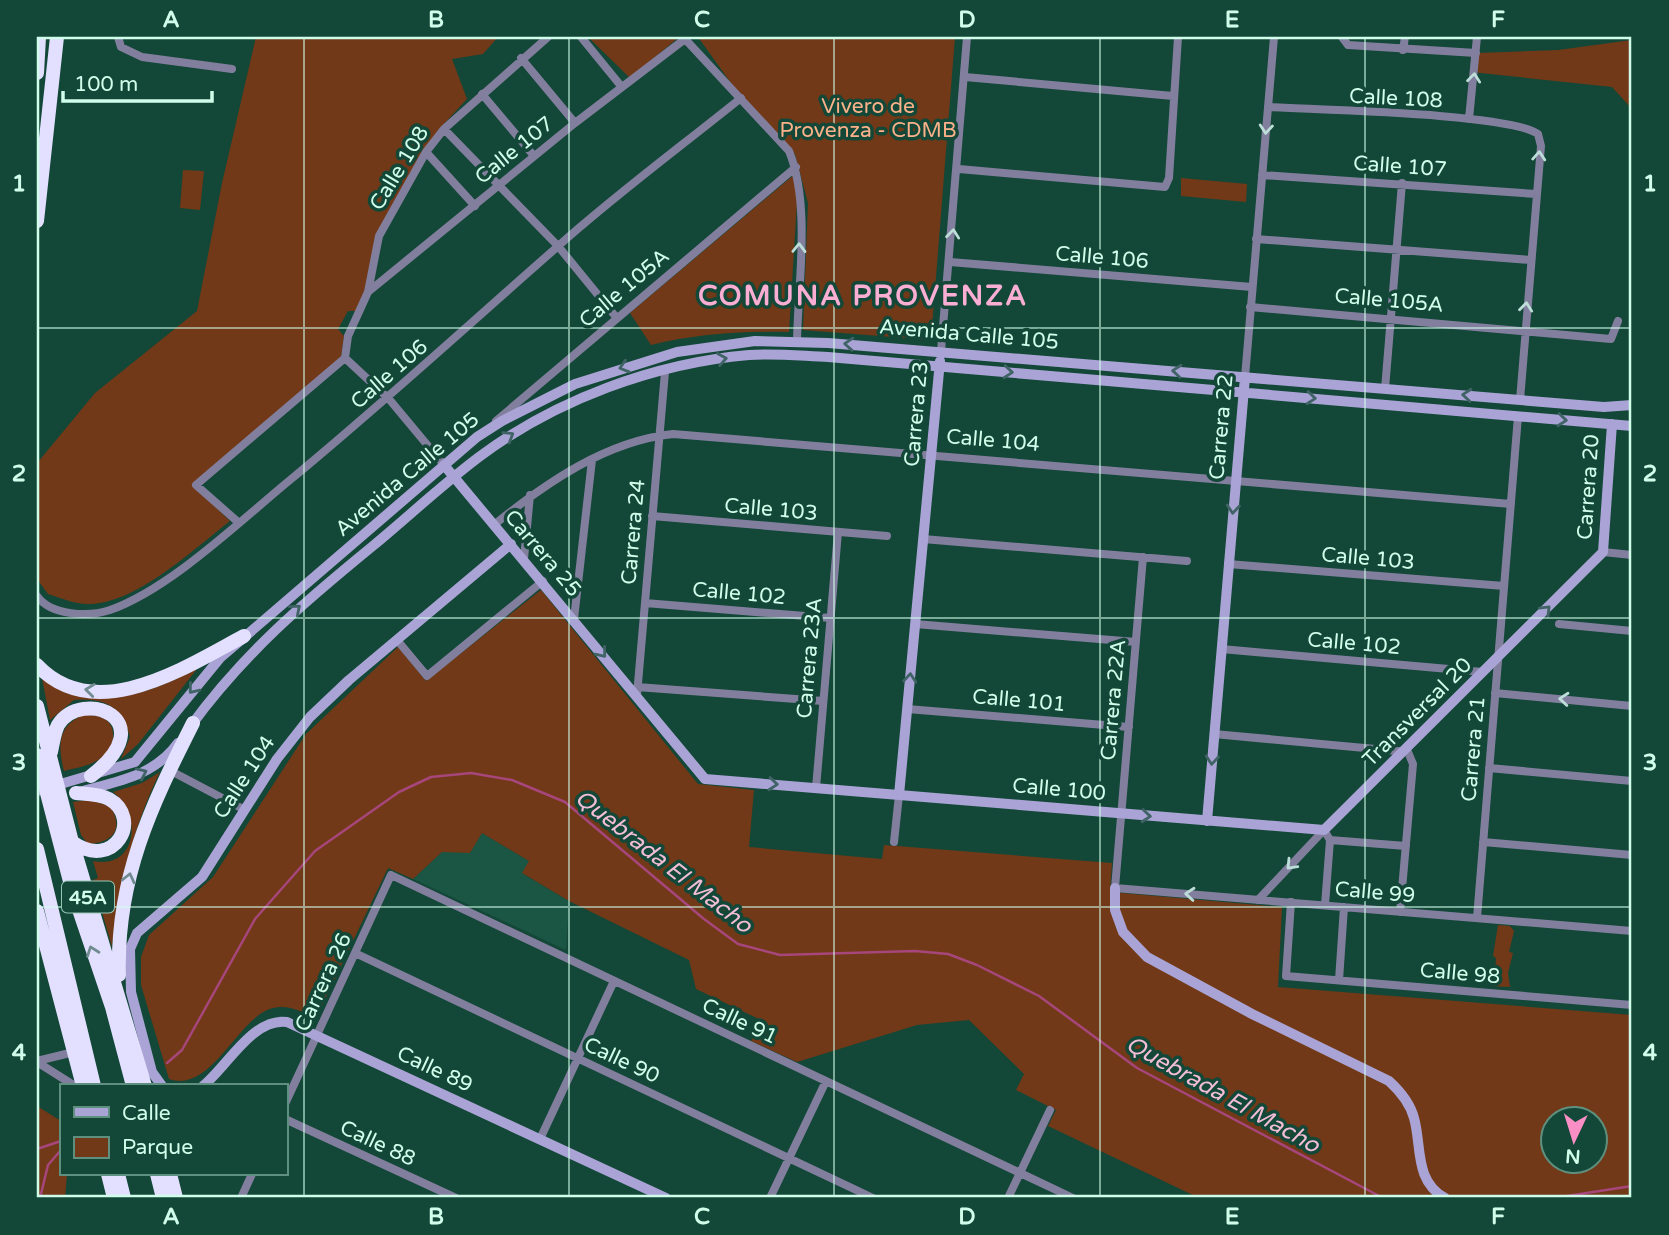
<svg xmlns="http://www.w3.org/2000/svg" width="1669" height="1235" font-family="'Varela Round',sans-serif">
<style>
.built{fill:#1b5543}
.green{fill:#713917;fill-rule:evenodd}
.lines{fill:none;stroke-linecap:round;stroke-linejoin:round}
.stream{stroke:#a6467b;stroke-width:2.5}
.street{stroke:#827f9e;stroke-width:8}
.secondary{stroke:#a9a4d5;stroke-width:10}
.highway{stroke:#e3e0ff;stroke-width:14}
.oneway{stroke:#bdded8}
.oneway2{stroke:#406366}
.oneway3{stroke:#718c91}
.grid{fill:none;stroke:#d1fdeb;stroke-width:2;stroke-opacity:0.55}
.labels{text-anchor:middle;stroke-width:7;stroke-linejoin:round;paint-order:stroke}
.shield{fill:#134737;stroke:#98c6b5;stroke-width:2}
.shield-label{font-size:19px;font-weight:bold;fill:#d1fdeb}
.street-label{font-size:21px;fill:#d1fdeb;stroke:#134737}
.park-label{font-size:21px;fill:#fbb189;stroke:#134737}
.water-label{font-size:23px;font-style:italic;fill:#f2bdd6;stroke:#134737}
.district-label{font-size:28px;font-weight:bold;letter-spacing:2px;fill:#faaed3;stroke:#134737}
.neatline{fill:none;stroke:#d1fdeb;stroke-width:2.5}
.grid-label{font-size:23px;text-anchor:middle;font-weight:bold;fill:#d1fdeb}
</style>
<rect width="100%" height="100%" fill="#134737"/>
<path class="built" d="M482,833L529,861L523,874L569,901L566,950L413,879L442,852Z"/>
<path class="green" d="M256,37H498L483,54L452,59L467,99L442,126L377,235L367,285L356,311H348L338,329L344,336L341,357L193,486L230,521C194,549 138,602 91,604C77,605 61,598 48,594L37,579L38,462L95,393L197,311L222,183Z
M588,37H679L630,78Z
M698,37H955L931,340L803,330L808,203L795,154L736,90Z
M1632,40V109L1612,87L1471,72L1478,53L1558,50Z
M183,170L204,171L200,210L180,208Z
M795,174L797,202L789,332C743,331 696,334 651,345L630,313Z
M1181,178L1247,184L1246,202L1181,196Z
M541,590L698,784L754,790L749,847L882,859L884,845L1112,863L1110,892L1282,907L1278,987L1632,1015V1198H1199L1048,1126L1056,1110L1016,1090L1024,1074L969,1020L917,1025L797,1062L751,1041L761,1020L696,989L689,960L569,901L522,873L529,861L482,833L470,853L442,852L413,879L388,868L316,1018C303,1012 288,1004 273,1008C238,1016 212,1094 169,1079L141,985V957L149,935L213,877L306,734L398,647L426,681ZM1554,1120H1596V1162H1554Z
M197,669L138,744L121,759L130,737C122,707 105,697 74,700L50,720L42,678C99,712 143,696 197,669Z
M84,715C89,715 96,715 101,717C120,725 114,749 101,758C91,766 75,768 64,771C58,747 57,725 84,715Z
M160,772C133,827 119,886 112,947L93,880L98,878L93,861C137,870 143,815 113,792L142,783Z
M89,800L110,806C124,828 114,843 88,844L81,835L73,802Z
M1498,925L1510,926L1514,931L1509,952L1513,953L1508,973L1510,987L1489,986L1491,973L1495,971L1496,958L1493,956Z
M37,1106L61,1121V1174H67L65,1198H37Z"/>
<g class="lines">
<path class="stream" d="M167,1063L182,1050L255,919L315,851L399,792L431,777L471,773L512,780L565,802L704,919L738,944L780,955L915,951L948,954L977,965L1039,996L1137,1068L1383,1198
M37,1149L61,1141
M40,1198L48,1165L61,1150
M1554,1198L1632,1186"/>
<path class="street" d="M118,37L121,47L142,57L232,69
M581,37L621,86
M1342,37L1348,45L1476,53
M1403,50L1405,37
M521,58L575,123
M965,77L1173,96
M482,94L534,156
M1268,107C1316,110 1508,113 1538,134L1541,146L1520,400
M1469,119L1477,37
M444,129L558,246L616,317
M426,152L475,206
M959,169L1165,187L1169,178L1178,37
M1262,175L1536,194
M1256,239L1531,260
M950,262L1252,287
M368,292L575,123L685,39L789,151C811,204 798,284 797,341
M1250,307L1611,339L1618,321
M941,351L967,37
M345,358L348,336L368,292L379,236L426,152L444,129L548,37
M345,358L389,399L444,465
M1245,377L1274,37
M1385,389L1402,183
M496,421L796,167
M652,516L887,536
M238,522L196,485L345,358
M495,524C546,483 606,441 673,434L1511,504
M923,539L1187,561
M1603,552L1632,555
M1143,557L1115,888L1632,931
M524,559L530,495
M1228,564L1504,586
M37,596C51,616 89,617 110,610C170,589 240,521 290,480C381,405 467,326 556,248C615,195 679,148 741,98
M645,603L830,618
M574,619L592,460
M915,624L1136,642
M1559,624L1632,631
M397,640L427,676L543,581
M1221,649L1483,672
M637,687L823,701
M1495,693L1632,706
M637,695L665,372
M907,709L1129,727
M1214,734L1408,752L1413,764L1400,912
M1489,768L1632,781
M169,770L245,810
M816,788L838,532
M894,842L899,795
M1483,842L1632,855
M1258,900L1324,830L1330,840L1406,846
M1291,902L1286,976L1632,1005
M1325,905L1330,840
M1477,918L1518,416
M355,953L873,1198
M1339,980L1344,907
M37,1061L74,1052
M37,1062L75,1086
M285,1104L391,875L1073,1198
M285,1119L456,1198
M540,1139L614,981
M241,1198L252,1174
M770,1198L826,1081
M1008,1198L1050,1110"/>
<path class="secondary" d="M444,465L705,779L1324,830L1603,552L1612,424
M190,727C244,653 303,603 374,545C409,516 443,484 479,457C555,400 655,363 749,355C775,353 802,356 828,357L1632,426
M37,791L135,762L220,658L477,437L502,421L575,384L677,352L755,341L828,343L1604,407L1632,405
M83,791C120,781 155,775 178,743
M899,795L940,361
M1207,821L1245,377
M1115,888V910L1123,932L1147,957L1252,1014L1389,1081C1400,1091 1410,1103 1414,1118C1422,1146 1414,1181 1445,1198
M162,1086L152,1072L131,992L130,949L137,933L202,877L277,759L310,717L349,680L511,544
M203,1086C227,1067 253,1017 287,1022L666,1198"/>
<path class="highway" d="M37,73L39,37
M37,221L57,37
M37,665C95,727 186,667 244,636
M37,706L72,842L145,1086
M51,752C53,743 54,733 58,725C82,687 165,719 91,776
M37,755L72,889L112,1007L133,1086
M72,842C115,872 143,818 109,799C100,794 87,794 76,793
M37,849L94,1086
M37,911L83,1086
M119,975C116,879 151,806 193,723
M108,1174L114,1198
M118,1174L124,1198
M157,1174L163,1198
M170,1174L176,1198"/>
</g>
<defs><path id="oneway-chevron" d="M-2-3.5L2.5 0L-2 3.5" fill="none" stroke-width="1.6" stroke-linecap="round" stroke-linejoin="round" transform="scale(1.75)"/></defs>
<g class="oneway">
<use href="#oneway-chevron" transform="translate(1474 78) rotate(-84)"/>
<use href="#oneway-chevron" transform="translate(1266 129) rotate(95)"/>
<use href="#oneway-chevron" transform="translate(1539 156) rotate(-86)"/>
<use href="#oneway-chevron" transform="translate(953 234) rotate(-84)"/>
<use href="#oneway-chevron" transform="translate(799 248) rotate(-89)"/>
<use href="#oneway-chevron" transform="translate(1526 307) rotate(-84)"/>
<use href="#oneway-chevron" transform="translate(1564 699) rotate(-175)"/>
<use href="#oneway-chevron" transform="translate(1291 865) rotate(134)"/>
<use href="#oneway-chevron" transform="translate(1190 894) rotate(-175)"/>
</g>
<g class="oneway2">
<use href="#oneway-chevron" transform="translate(849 344) rotate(-176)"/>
<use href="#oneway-chevron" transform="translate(722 359) rotate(-10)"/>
<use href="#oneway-chevron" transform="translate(624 367) rotate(163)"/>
<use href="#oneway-chevron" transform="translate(1177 371) rotate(-175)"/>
<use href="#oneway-chevron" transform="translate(1008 372) rotate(5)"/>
<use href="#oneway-chevron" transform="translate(1467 395) rotate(-175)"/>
<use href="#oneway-chevron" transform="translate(1311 398) rotate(5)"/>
<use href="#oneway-chevron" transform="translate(1562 420) rotate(5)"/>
<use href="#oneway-chevron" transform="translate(509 436) rotate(-32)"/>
<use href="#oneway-chevron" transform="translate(1233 509) rotate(95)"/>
<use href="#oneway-chevron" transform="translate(296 609) rotate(-41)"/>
<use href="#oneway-chevron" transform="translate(1546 610) rotate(-45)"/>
<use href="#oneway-chevron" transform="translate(602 653) rotate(51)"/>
<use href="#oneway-chevron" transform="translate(910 678) rotate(-85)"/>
<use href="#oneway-chevron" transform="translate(193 689) rotate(129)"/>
<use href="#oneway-chevron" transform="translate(1212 760) rotate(95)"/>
<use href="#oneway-chevron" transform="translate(142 773) rotate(-25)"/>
<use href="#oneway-chevron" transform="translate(773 784) rotate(5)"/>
<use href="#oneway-chevron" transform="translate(1146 816) rotate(5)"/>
</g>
<g class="oneway3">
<use href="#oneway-chevron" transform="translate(90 690) rotate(-173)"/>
<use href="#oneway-chevron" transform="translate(129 878) rotate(-77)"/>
<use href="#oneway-chevron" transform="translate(92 951) rotate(-110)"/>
</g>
<path class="grid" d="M304,37V1198M569,37V1198M834,37V1198M1100,37V1198M1365,37V1198M37,328H1632M37,618H1632M37,907H1632"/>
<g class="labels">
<rect class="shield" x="62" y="881.5" width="52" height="31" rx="5"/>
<g class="shield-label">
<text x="88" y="904">45A</text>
</g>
<g class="street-label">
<text transform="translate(1396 98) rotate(3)" y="7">Calle 108</text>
<text transform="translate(514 150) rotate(-39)" y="7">Calle 107</text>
<text transform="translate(1400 166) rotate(4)" y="7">Calle 107</text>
<text transform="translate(399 168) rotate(-59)" y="7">Calle 108</text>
<text transform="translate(1102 257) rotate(5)" y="7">Calle 106</text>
<text transform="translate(624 288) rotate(-40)" y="7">Calle 105A</text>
<text transform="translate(1389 300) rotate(5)" y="7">Calle 105A</text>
<text transform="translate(969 334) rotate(5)" y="7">Avenida Calle 105</text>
<text transform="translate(389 374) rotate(-41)" y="7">Calle 106</text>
<text transform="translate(916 414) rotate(-85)" y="7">Carrera 23</text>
<text transform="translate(1221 427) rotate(-85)" y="7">Carrera 22</text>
<text transform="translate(993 440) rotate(5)" y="7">Calle 104</text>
<text transform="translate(407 474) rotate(-40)" y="7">Avenida Calle 105</text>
<text transform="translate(1588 487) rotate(-86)" y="7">Carrera 20</text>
<text transform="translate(771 509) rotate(5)" y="7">Calle 103</text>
<text transform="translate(633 532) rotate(-85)" y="7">Carrera 24</text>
<text transform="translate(543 553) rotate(50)" y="7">Carrera 25</text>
<text transform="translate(1368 558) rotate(5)" y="7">Calle 103</text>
<text transform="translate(739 593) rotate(5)" y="7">Calle 102</text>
<text transform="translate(1354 643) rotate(5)" y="7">Calle 102</text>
<text transform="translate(809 658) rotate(-85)" y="7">Carrera 23A</text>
<text transform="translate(1019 700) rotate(5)" y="7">Calle 101</text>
<text transform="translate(1113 700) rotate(-85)" y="7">Carrera 22A</text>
<text transform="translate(1417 712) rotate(-45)" y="7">Transversal 20</text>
<text transform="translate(1473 749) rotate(-85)" y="7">Carrera 21</text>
<text transform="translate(244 777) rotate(-57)" y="7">Calle 104</text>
<text transform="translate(1059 789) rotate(5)" y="7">Calle 100</text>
<text transform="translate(1375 892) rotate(5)" y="7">Calle 99</text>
<text transform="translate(1460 973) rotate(5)" y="7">Calle 98</text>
<text transform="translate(323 982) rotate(-65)" y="7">Carrera 26</text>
<text transform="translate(740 1021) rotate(25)" y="7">Calle 91</text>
<text transform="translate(622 1060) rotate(25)" y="7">Calle 90</text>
<text transform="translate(435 1069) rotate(25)" y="7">Calle 89</text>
<text transform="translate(378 1143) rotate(25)" y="7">Calle 88</text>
</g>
<g class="park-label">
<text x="868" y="113">Vivero de<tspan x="868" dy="24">Provenza - CDMB</tspan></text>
</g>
<g class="water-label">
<text transform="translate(664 861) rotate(38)" y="8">Quebrada El Macho</text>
<text transform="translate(1223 1094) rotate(29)" y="8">Quebrada El Macho</text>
</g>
<g class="district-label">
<text x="863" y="305">COMUNA PROVENZA</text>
</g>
</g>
<rect width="1669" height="1235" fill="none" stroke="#134737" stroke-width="77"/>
<rect x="60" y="1084" width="228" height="91" fill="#134737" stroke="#5f907f" stroke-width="2"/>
<rect x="74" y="1107" width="35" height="10" fill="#a9a4d5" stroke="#5f907f" stroke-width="2"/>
<text x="122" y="1120" font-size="21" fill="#d1fdeb">Calle</text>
<rect x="74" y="1137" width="35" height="21" fill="#713917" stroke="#5f907f" stroke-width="2"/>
<text x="122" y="1154" font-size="21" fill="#d1fdeb">Parque</text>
<g transform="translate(1574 1140) rotate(184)"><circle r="33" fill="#134737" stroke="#5f907f" stroke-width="2"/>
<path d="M0-5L12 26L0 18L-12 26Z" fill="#fa8fc6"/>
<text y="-10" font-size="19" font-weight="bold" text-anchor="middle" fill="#d1fdeb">N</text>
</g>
<path d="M63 91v10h149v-10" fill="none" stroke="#d1fdeb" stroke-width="3.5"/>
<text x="74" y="91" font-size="21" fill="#d1fdeb" stroke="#134737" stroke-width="5" paint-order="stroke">100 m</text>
<rect x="38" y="38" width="1592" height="1158" class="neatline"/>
<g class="grid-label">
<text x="171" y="27">A</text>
<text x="436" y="27">B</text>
<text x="702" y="27">C</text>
<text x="967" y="27">D</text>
<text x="1232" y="27">E</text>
<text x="1498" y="27">F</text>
<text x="19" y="191">1</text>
<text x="1650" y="191">1</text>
<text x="19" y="481">2</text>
<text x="1650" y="481">2</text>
<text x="19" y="770">3</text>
<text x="1650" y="770">3</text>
<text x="19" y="1060">4</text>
<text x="1650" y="1060">4</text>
<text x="171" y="1224">A</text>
<text x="436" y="1224">B</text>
<text x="702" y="1224">C</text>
<text x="967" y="1224">D</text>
<text x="1232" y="1224">E</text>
<text x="1498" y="1224">F</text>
</g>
</svg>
